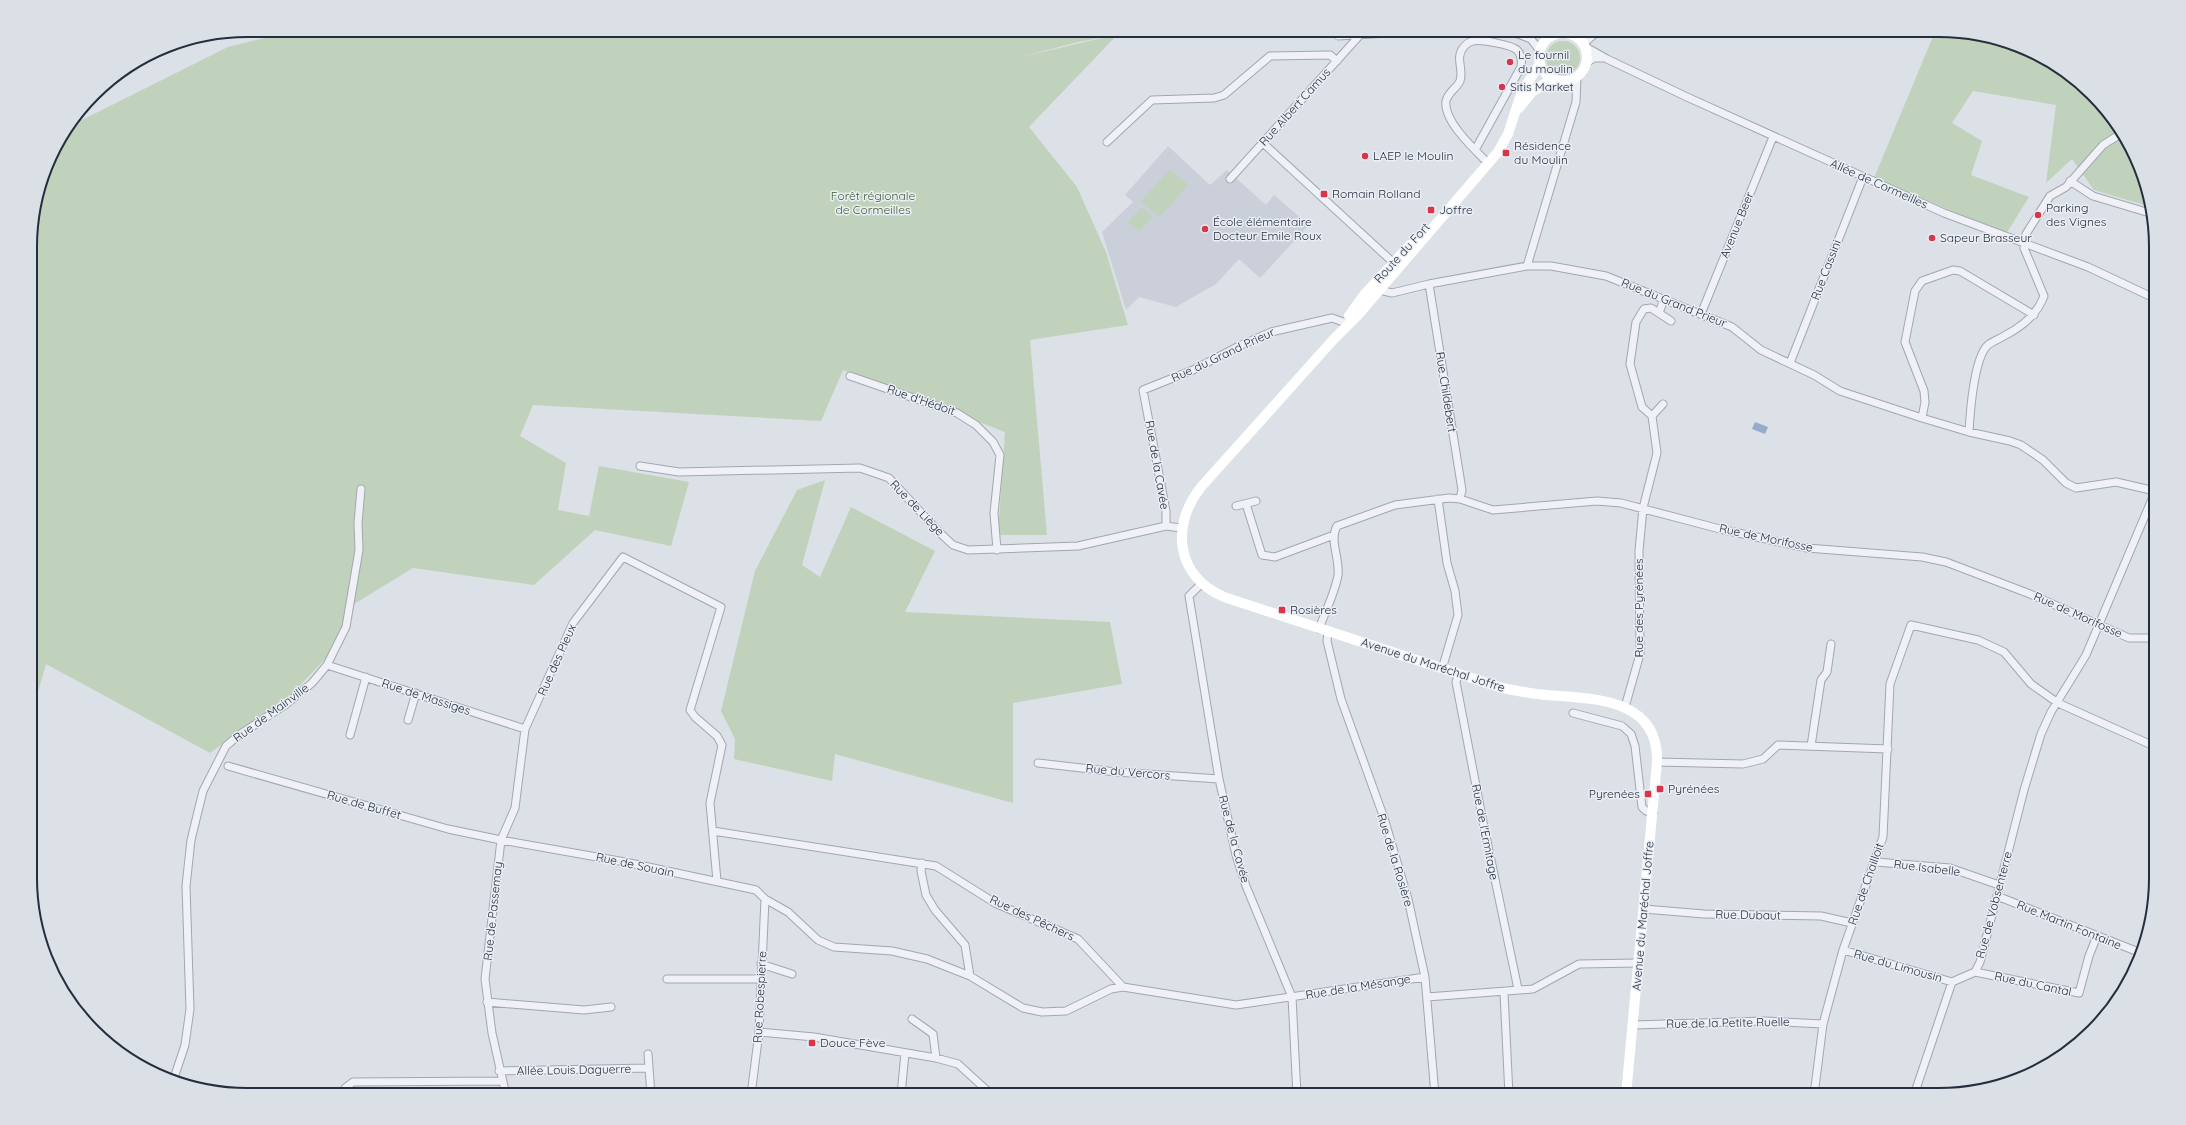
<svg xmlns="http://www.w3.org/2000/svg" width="2186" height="1125" font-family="Quicksand,sans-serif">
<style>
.built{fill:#cacfda}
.green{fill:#c1d2bc;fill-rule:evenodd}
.water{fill:#93adcb}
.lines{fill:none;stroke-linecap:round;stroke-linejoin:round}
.street-casing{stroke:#a1a7b1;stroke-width:9}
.street{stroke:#eff1f6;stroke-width:7}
.secondary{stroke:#fff;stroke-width:10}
.poi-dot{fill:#d8354a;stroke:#ebeff5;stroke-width:1.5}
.labels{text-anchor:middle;stroke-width:3;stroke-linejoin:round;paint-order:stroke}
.poi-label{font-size:12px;fill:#252e3f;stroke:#ebeff5;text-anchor:start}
.street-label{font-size:12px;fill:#252e3f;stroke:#ebeff5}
.park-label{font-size:12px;fill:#385b31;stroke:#ebeff5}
.rim{fill:none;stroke:#252e3f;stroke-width:2}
</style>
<rect width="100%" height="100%" fill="#dce0e7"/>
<path class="built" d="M1168,146L1210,185L1227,170L1266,205L1274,195L1309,225L1260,278L1239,259L1216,284L1176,307L1139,297L1126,310L1102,232L1133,202L1125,195Z"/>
<path class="green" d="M296,30H1174L1118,34L1029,127L1077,187L1106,252L1128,325L1030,340L1047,535H998L1005,432L843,370L821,421L533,405L520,436L566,463L558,510L589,516L599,466L689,482L671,546L595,530L534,585L413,568L354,604L327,657L289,697L210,753L46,664L31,716L30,233L52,151L72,125L228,47ZM1106,37L1017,58L1078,42Z
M1924,30C1947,30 1972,32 1994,37C2059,52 2123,115 2145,178C2148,187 2149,198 2151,207L2094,190L2072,159L2046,183L2056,105L1973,91L1952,123L1982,141L1971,175L2029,197L2006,234L1874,178L1934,34Z
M1546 58a17 17 0 1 1 34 0a17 17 0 1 1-34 0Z
M1170,169L1188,185L1159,218L1141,201Z
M1142,207L1152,217L1139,232L1128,222Z
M825,480L802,565L820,577L851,507L935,551L905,612L1110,622L1122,684L1013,703V803L835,754L832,781L734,759L735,739L721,711L755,571L797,490Z"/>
<path class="water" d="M1755,422L1768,427L1765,434L1752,429Z"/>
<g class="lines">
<g class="street-casing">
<path id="street" d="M1507,30L1531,39L1540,51
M1542,30L1548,39
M1338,36L1440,30
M1583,44L1599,30
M1584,46L1607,59L1687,97L1944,213L2088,267L2154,298
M1586,63L1594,58H1605
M1107,142L1152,100L1214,98L1224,95L1270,56L1330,55L1337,61
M1263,143L1397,266
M1475,150L1521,67C1522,61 1521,54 1517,50C1512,45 1480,39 1473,41C1469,42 1465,45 1463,48C1455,58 1464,70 1460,81C1457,88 1448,92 1446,101C1443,121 1475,150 1488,163
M1230,179L1360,35
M2070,181L2093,196L2153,214
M1527,266L1576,102L1577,77
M1429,284L1462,490L1460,499
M1375,289L1392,293L1429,284L1527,266H1551L1606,276L1732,327L1761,350L1814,375L1840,391L1922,418L1969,432L2010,441L2021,445L2043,460L2066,483L2076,488L2116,482L2155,491
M1659,313L1664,299
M1701,314L1773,137
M1790,363L1863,177
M850,376L957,413L976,425L993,442L1000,455L994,513L997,550
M1652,416L1663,404
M1922,418L1925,402L1924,391L1905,342L1915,291L1922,281L1953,270L1960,271L2034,315
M1969,432C1970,413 1974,357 1988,345C1992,342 1999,339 2004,336C2022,327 2037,315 2044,296L2024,248L2026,234L2050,196L2066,187L2103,145L2122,133
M640,466L679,472L860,468L889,478L939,532L953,545L968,550L1078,546L1166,526
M1438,499L1447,563L1455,591L1458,615L1442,669
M1246,504L1262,555L1275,557L1334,535
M1236,506L1256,501
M1181,528L1166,526V511L1143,390L1193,370L1239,346L1271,332L1332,318L1349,324
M1202,583L1189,596L1219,779L1236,855L1246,886L1292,997L1297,1095
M1319,629C1325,612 1335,593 1338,575C1340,559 1329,540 1337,526L1395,505L1449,498L1460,499L1493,510L1597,501L1621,503L1720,529L1807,548L1922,557L1946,562L2030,594L2129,638H2155
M1328,632L1327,641L1341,699L1384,818L1408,899L1425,977L1435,1095
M327,665L525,729
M1458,675L1456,682L1483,822L1518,989
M1625,707L1640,654L1639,551L1643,508L1657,453L1652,416L1642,407L1630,364L1636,322L1644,309L1651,308L1671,321
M1573,713L1622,726L1631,734L1635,746L1642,807L1646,811L1653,813
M408,720L416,693
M350,735L366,677
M1811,746L1821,680L1827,672L1831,644
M1657,762L1743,764L1763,759L1778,745L1888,749
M1038,763L1116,772L1219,779
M228,766L448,829L501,840L625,862L756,890L765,899L788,912L818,940L834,947L892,951L927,959L970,976L1023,1008L1042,1012L1066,1011L1111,989L1123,987
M713,831L936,866L995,903L1078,939L1123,987L1236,1005L1425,977
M1876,862L1950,868L1999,885
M922,863L921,871L926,895L935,910L965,945L970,976
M1997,896L2141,953
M1644,909L1704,914L1821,916L1852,923
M1843,950L1952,982
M761,964L792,974
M1975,972L2079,993L2089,956L2097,936
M667,979H760
M1504,993L1509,1095
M1427,997L1533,989L1579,964L1639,963
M487,1002L584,1010L611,1007
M912,1019L933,1034L936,1058
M1633,1025L1765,1021L1823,1024
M759,1032L814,1037L936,1058L958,1064L992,1095
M648,1054L651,1095
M499,1071L649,1068
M173,1081L185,1045L190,1009L186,886L191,840L203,791L226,746L239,735L285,705L312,683L327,665L346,627L359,550L358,523L361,489
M345,1095V1088L353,1082L502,1081
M506,1095L492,1033L485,979L501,840L515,808L525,729L573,623L623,557L721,607L690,710L695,717L717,736L722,745L710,803L717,881
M751,1095L759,1032L765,899
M901,1095L905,1053
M1814,1095L1823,1024L1843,950L1883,837L1890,684L1911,625L1978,640L2004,652L2031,684L2058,703L2156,747
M1914,1095L1952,982L1975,972L1980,962L2024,790L2041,734L2051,712L2086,655L2155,492"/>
</g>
<use href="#street" class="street"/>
<path class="secondary" d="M1539 57a24 24 0 1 1 48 0a24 24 0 1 1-48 0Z
M1540,63L1521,94L1508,134L1498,152L1358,315L1333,340L1201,487C1170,526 1176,576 1224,597L1502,688C1517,691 1532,694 1547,695C1592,699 1659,697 1657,762L1626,1095
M1519,108L1532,92L1552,79
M1349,316L1364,295L1410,245"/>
</g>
<g class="poi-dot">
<circle cx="1510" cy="62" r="4"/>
<circle cx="1502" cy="87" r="4"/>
<rect x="1502" y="149" width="8" height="8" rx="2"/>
<circle cx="1365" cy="156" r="4"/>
<rect x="1320" y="190" width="8" height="8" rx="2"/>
<rect x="1427" y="206" width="8" height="8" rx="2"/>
<circle cx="2038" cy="215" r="4"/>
<circle cx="1205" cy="229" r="4"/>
<circle cx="1932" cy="238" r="4"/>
<rect x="1278" y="606" width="8" height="8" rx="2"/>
<rect x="1656" y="785" width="8" height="8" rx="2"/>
<rect x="1644" y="790" width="8" height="8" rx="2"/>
<rect x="808" y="1039" width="8" height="8" rx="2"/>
</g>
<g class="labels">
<g class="poi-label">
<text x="1518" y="59">Le fournil<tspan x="1518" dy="14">du moulin</tspan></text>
<text x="1510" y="91">Sitis Market</text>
<text x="1514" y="150">Résidence<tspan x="1514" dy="14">du Moulin</tspan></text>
<text x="1373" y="160">LAEP le Moulin</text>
<text x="1332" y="198">Romain Rolland</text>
<text x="2046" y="212">Parking<tspan x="2046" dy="14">des Vignes</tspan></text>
<text x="1439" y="214">Joffre</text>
<text x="1213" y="226">École élémentaire<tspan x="1213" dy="14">Docteur Emile Roux</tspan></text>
<text x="1940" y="242">Sapeur Brasseur</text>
<text x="1290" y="614">Rosières</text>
<text x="1668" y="793">Pyrénées</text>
<text x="1640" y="798" text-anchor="end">Pyrenées</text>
<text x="820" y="1047">Douce Fève</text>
</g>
<g class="street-label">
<text transform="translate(1295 107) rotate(-48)" y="4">Rue Albert Camus</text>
<text transform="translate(1879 184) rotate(24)" y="4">Allée de Cormeilles</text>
<text transform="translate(1737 225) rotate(-68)" y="4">Avenue Beer</text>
<text transform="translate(1402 253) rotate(-48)" y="4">Route du Fort</text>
<text transform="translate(1826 270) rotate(-69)" y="4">Rue Cassini</text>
<text transform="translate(1674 303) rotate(22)" y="4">Rue du Grand Prieur</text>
<text transform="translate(1223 355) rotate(-25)" y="4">Rue du Grand Prieur</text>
<text transform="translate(1446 392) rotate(81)" y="4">Rue Childebert</text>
<text transform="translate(921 400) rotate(19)" y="4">Rue d'Hédoit</text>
<text transform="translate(1157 465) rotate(80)" y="4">Rue de la Cavée</text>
<text transform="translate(917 508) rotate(46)" y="4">Rue de Liège</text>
<text transform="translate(1766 538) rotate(12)" y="4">Rue de Morifosse</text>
<text transform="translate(1639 608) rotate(-90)" y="4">Rue des Pyrénées</text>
<text transform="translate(2078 615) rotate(24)" y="4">Rue de Morifosse</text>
<text transform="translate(557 660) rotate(-66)" y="4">Rue des Pieux</text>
<text transform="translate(1433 665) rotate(18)" y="4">Avenue du Maréchal Joffre</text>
<text transform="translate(426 697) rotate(18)" y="4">Rue de Massiges</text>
<text transform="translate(271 713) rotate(-36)" y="4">Rue de Mainville</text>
<text transform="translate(1128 772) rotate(5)" y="4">Rue du Vercors</text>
<text transform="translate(364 805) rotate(16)" y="4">Rue de Buffet</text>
<text transform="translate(1485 832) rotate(79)" y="4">Rue de l'Ermitage</text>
<text transform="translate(1234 839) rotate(75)" y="4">Rue de la Cavée</text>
<text transform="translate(1395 860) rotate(73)" y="4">Rue de la Rosière</text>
<text transform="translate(635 865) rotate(12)" y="4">Rue de Souain</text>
<text transform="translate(1927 868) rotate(7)" y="4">Rue Isabelle</text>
<text transform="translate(1866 884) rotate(-71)" y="4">Rue de Chailloit</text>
<text transform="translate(1994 905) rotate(-75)" y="4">Rue de Vobsenterre</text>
<text transform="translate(493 911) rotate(-84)" y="4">Rue de Passemay</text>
<text transform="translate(1748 915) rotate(1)" y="4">Rue Dubaut</text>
<text transform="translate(1643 916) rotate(-85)" y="4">Avenue du Maréchal Joffre</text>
<text transform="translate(1032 918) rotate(25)" y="4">Rue des Pêchers</text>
<text transform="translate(2069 925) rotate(22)" y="4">Rue Martin Fontaine</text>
<text transform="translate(1898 966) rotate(16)" y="4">Rue du Limousin</text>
<text transform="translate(2033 984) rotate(12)" y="4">Rue du Cantal</text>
<text transform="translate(1358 987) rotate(-9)" y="4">Rue de la Mésange</text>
<text transform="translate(760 997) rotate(-87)" y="4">Rue Robespierre</text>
<text transform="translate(1728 1023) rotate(-1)" y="4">Rue de la Petite Ruelle</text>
<text transform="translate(574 1070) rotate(-1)" y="4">Allée Louis Daguerre</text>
</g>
<g class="park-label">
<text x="873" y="200">Forêt régionale<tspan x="873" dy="14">de Cormeilles</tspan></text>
</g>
</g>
<path d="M0 0H2186V1125H0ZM247 37H1939A210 210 0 0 1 2149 247V878A210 210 0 0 1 1939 1088H247A210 210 0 0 1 37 878V247A210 210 0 0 1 247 37Z" fill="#dbe0e6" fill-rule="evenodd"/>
<path class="rim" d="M247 37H1939A210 210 0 0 1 2149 247V878A210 210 0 0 1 1939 1088H247A210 210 0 0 1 37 878V247A210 210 0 0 1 247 37Z"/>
</svg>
